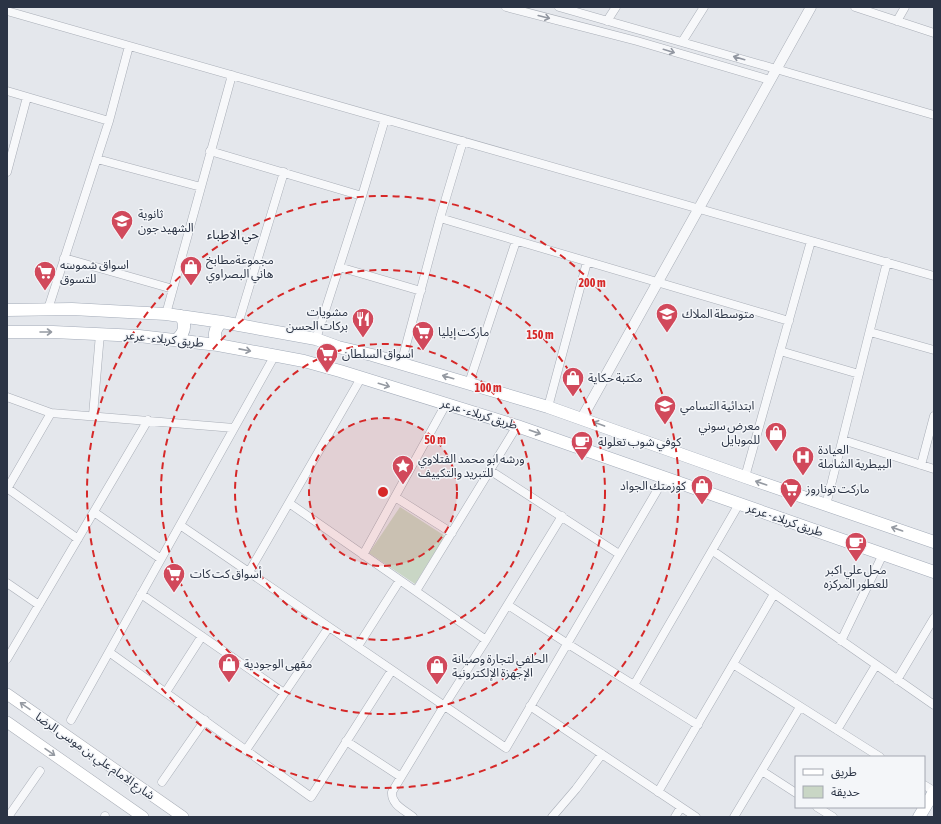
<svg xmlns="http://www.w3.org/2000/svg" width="941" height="824" font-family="'Asap Condensed','Noto Sans Arabic',sans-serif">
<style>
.green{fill:#c9d6c5}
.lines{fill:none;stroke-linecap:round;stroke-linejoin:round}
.minor-casing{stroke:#a9aeb7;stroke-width:9}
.tertiary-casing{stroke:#a9aeb7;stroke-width:11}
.secondary-casing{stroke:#a9aeb7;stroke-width:12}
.primary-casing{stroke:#a3abb8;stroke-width:13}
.minor{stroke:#f7f8fa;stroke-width:8}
.tertiary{stroke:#f7f8fa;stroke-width:10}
.secondary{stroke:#fff;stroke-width:11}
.primary{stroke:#fff;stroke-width:12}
.oneway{stroke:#9196a0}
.oneway2{stroke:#959aa2}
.ring{fill:none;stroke:#d62828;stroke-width:2;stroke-dasharray:7 5}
.labels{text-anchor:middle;stroke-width:3;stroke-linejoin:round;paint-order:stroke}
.poi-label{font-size:12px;fill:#2b3445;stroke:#f4f6f9;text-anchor:start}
.street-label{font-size:12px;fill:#2b3445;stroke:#f4f6f9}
.neighbourhood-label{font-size:13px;fill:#1d2536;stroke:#f4f6f9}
.centre{fill:#d62828;stroke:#f4f6f9;stroke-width:2}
.ring-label{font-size:12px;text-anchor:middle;font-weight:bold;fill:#d62828;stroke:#f4f6f9;stroke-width:3;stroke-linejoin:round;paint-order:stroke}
</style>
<rect width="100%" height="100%" fill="#e4e7ec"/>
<path class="green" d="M400,507L445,536L415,584L369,553Z"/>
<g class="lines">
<g class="minor-casing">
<path id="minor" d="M506,7L637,41L770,80
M559,7L776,69L934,115
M855,7L934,33
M7,11L934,276
M607,21L616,7
M897,21L905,7
M682,42L704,7
M7,91L109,121
M210,151L362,196
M97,159L201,187
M7,172L27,97
M440,218L789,321
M64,258L173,289
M339,267L421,291
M48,309L109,121L129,46
M166,314L232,75
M238,324L284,172
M870,332L934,350
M316,339L362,196L385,119
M780,351L859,374
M401,364L440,218L463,141
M469,383L516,241
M7,397L51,413L234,428
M548,407L587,262
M93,415L100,334
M843,440L934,469
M921,465L934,416
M491,471L619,554
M745,477L811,241
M7,488L78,539
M7,489L51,413
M395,497L452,533
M289,503L486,640
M826,505L887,262
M94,512L161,559
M180,525L506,748L665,477
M713,551L934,705
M363,555L446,404
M249,572L361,378
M7,583L39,605
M416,591L517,426
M141,594L284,693
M508,605L568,644L698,725
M841,641L883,554
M358,646L400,580
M109,652L311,797L392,670
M7,659L148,420
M733,664L880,757
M897,680L934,618
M634,685L739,504
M166,692L202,636
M530,706L696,817
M71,720L275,355
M837,730L876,665
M346,741L401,777
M246,750L329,627
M762,771L796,793
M162,782L205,720
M924,785L934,791
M658,792L774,594
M817,807L833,817
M8,817L40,771
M105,817V816
M413,817C405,810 391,805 392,792L444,706L486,640L562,516
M552,817L576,789L602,754
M675,817L681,807
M734,817L800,707"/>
</g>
<g class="tertiary-casing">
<path id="tertiary" d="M582,418L811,7"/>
</g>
<g class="secondary-casing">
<path id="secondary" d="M7,694L183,817
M7,722L143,817"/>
</g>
<g class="primary-casing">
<path id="primary" d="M7,310L72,309L166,314L222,322L316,339L338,347L372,355L548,407L745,477L934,542
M7,332H53L139,336L218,345L304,361L340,371L517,426L934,572
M176,340C185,333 186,325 181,316
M218,345C213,336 214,328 222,322
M919,817L934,792"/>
</g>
<use href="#minor" class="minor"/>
<use href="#tertiary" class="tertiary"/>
<use href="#secondary" class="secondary"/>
<use href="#primary" class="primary"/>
</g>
<defs><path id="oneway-shaft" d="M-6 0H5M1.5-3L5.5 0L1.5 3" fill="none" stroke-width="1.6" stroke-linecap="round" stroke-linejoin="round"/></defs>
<g class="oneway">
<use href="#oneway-shaft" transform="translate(544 17) rotate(14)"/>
<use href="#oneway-shaft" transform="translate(669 51) rotate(17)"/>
<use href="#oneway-shaft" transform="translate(739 58) rotate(-164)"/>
</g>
<g class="oneway2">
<use href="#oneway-shaft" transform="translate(46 332)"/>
<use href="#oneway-shaft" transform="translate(245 350) rotate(11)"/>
<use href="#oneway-shaft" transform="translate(448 377) rotate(-164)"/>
<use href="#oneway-shaft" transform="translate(384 385) rotate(17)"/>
<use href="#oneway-shaft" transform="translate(599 424) rotate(-160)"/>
<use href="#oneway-shaft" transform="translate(535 432) rotate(19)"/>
<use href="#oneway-shaft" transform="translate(761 483) rotate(-161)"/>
<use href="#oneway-shaft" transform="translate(897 529) rotate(-161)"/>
<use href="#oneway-shaft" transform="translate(25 706) rotate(-145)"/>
<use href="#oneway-shaft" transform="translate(50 752) rotate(35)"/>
</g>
<circle cx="383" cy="492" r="74" fill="#d62828" fill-opacity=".12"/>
<g class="ring">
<circle cx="383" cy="492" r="74"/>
<circle cx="383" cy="492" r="148"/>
<circle cx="383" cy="492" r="222"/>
<circle cx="383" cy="492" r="296"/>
</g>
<defs>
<g id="school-pin" transform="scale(1.15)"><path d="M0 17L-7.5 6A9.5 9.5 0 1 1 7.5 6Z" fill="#d1495b" stroke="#f4f6f9"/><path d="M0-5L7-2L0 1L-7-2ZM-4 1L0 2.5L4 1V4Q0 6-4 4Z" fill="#fff"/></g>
<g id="shop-pin" transform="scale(1.15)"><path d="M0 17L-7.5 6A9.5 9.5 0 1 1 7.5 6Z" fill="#d1495b" stroke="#f4f6f9"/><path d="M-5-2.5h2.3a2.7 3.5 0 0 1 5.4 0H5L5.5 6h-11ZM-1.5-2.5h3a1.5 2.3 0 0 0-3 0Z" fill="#fff"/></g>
<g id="supermarket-pin" transform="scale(1.15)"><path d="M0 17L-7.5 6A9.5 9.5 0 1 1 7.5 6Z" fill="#d1495b" stroke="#f4f6f9"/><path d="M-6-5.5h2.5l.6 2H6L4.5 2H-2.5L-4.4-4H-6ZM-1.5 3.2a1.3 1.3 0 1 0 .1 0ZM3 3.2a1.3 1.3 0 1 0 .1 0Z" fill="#fff"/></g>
<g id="restaurant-pin" transform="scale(1.15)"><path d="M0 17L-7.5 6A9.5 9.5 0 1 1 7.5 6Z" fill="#d1495b" stroke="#f4f6f9"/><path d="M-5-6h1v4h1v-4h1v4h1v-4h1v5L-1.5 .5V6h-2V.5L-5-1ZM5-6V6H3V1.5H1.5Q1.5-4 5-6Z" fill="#fff"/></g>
<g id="cafe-pin" transform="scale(1.15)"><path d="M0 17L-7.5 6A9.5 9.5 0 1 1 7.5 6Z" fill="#d1495b" stroke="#f4f6f9"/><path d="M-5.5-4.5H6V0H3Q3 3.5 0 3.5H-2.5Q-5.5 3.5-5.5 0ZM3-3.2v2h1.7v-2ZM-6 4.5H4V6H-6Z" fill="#fff"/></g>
<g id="hospital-pin" transform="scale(1.15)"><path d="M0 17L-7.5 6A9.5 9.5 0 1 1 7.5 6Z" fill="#d1495b" stroke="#f4f6f9"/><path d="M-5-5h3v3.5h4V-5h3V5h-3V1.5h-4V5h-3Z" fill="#fff"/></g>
<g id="sight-pin" transform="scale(1.15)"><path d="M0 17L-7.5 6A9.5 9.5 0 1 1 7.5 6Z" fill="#d1495b" stroke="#f4f6f9"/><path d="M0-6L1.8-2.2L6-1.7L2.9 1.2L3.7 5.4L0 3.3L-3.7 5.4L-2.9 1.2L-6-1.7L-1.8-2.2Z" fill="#fff"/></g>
</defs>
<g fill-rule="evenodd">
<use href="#school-pin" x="122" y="221"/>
<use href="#shop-pin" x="191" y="267"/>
<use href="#supermarket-pin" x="45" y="272"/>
<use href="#school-pin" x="667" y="314"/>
<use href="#restaurant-pin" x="363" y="319"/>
<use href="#supermarket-pin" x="423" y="332"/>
<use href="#supermarket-pin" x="327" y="354"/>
<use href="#shop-pin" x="573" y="378"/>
<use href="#school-pin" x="665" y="406"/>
<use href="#shop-pin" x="776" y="433"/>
<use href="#cafe-pin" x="582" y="442"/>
<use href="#hospital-pin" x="803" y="457"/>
<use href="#sight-pin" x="403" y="466"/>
<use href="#shop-pin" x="702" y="486"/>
<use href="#supermarket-pin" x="791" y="489"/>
<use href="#cafe-pin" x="856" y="543"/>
<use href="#supermarket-pin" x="174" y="574"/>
<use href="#shop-pin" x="229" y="664"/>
<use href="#shop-pin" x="437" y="666"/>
</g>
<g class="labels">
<g class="poi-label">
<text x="138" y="218">ثانوية<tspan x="138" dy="14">الشهيد جون</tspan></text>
<text x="206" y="264">مجموعةمطابخ<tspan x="206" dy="14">هاني البصراوي</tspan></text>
<text x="60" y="269">اسواق شموسه<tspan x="60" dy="14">للتسوق</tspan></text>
<text x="348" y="316" text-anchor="end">مشويات<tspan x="348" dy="14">بركات الحسن</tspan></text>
<text x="682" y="318">متوسطة الملاك</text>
<text x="438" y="336">ماركت إيليا</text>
<text x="342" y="358">اسواق السلطان</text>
<text x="588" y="382">مكتبة حكاية</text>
<text x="680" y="410">ابتدائية التسامي</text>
<text x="760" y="430" text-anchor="end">معرض سوني<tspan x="760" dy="14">للموبايل</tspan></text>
<text x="598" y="446">كوفي شوب تعلولة</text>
<text x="818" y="454">العيادة<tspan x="818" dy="14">البيطرية الشاملة</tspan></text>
<text x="418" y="463">ورشه ابو محمد الفتلاوي<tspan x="418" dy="14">للتبريد والتكييف</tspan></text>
<text x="686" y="490" text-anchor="end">كوزمتك الجواد</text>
<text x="806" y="493">ماركت توناروز</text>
<text x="856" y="574" text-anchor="middle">محل علي اكبر<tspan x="856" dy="14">للعطور المركزه</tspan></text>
<text x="190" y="578">أسواق كت كات</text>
<text x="452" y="663">الحلفي لتجارة وصيانة<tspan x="452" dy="14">الإجهزة الإلكترونية</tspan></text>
<text x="244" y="668">مقهى الوجودية</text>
</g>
<g class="street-label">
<text transform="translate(164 339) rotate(6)" y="4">طريق كربلاء - عرعر</text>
<text transform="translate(479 414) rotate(17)" y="4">طريق كربلاء - عرعر</text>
<text transform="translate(785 520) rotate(19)" y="4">طريق كربلاء - عرعر</text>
<text transform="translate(95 756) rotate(35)" y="4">شارع الامام علي بن موسى الرضا</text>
</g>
<g class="neighbourhood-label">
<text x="233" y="239">حي الاطباء</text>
</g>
</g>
<circle cx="383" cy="492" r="6" class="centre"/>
<g class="ring-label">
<text x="592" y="287">200 m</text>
<text x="540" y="339">150 m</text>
<text x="488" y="392">100 m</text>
<text x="435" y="444">50 m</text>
</g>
<rect width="941" height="824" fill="none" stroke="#2b3445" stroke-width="16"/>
<rect x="795" y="756" width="130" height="52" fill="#f4f6f9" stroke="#a4a8b1"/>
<rect x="803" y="769" width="20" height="6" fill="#ffffff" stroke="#a4a8b1"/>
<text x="831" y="776" font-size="12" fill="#2b3445">طريق</text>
<rect x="803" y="786" width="20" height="12" fill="#c9d6c5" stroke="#a4a8b1"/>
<text x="831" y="796" font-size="12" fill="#2b3445">حديقة</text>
</svg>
